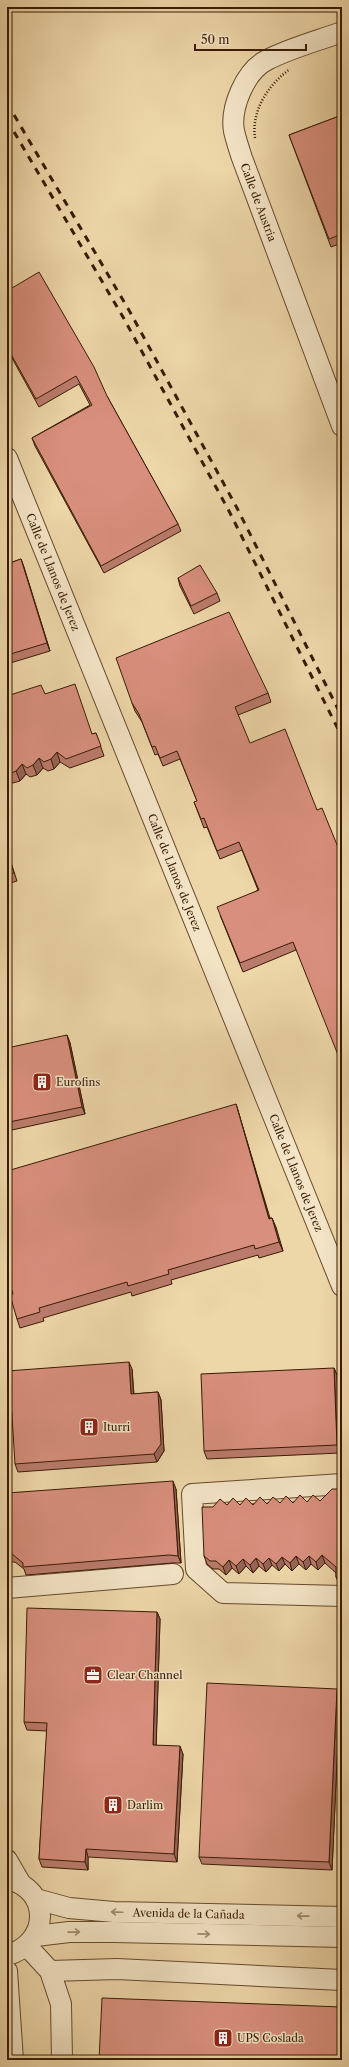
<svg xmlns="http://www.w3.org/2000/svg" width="349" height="2067" font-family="'Libre Caslon Text',serif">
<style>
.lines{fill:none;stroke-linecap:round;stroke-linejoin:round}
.minor-casing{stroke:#664a2c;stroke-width:22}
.path{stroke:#391b03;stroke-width:2.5;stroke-dasharray:1 2;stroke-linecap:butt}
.minor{stroke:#f3e4c6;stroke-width:20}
.rail{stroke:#391b03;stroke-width:3;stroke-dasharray:7 7;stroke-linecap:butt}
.wall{fill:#ba7b6c;stroke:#391b03}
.shaded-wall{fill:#976458;stroke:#391b03}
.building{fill:#d88f7d;stroke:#391b03}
.oneway{stroke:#9f8a6e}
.labels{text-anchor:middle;stroke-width:3;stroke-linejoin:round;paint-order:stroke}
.street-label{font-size:11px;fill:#391b03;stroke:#f3e4c6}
.poi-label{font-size:11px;fill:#391b03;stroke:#f3e4c6;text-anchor:start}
</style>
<rect width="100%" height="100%" fill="#edd6a8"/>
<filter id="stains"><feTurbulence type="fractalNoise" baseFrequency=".005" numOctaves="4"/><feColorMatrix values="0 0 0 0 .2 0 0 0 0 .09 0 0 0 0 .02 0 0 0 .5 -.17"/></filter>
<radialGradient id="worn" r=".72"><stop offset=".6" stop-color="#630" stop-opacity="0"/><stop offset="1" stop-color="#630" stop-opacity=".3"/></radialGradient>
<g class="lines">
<g class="minor-casing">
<g id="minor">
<path id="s1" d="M342,32C317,41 290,48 267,60C245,71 230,108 234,131C236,140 239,149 242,158L342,426"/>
<path id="s2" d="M7,458L342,1286"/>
<path d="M342,1484L192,1494L196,1569L223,1593L342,1596"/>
<path d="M7,1588L173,1574"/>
<path d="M7,1860L21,1884"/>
<path d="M7,1879C52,1889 50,1944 7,1955"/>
<path id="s3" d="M36,1899L69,1908L114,1912L342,1917"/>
<path d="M36,1936L69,1932H113L342,1937"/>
<path d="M27,1946L50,1971L61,2004L62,2060"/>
<path d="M7,1971L13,2060"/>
<path d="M50,1971L117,1969L342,1980"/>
</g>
</g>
<path class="path" d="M255,138C251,110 269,84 290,69"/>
<use href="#minor" class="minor"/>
<path class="rail" d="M7,103L130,312L237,508L342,717
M7,120L123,317L229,511L342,737"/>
</g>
<path class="wall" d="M342,115V243L331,247L289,135Z
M7,291L107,396L178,524L181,531L104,573L35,446L32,438L90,405L79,384L39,407L7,349Z
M21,559L50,651L7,664V564Z
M178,578L217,593L220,601L194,614L180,586Z
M268,693L271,702L238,715L296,950L243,972L220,915L258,890L242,850L220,859L207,827L204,828L194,802L197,801L180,759L163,766L158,754L155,755L142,722L135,711L132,703Z
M7,696L92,734L96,733L104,756L70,768L60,762L54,769L48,771L43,768L37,775L30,777L26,774L20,781L13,783L8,780L7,782Z
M7,850L17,881L7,884Z
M67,1035L70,1043L85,1114L12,1130L9,1122Z
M236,1104L239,1114L270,1218H272L283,1251L259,1258L258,1255L171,1280L172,1284L132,1296L131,1292L43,1318L44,1321L20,1328L17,1319L13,1294Z
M334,1368L337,1375L340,1453L207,1459L204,1451Z
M132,1369L134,1394L158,1392L161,1400L164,1451L157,1462L18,1472L15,1464Z
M176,1489L181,1563H172L26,1575L24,1569L15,1562H8L7,1560V1493Z
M342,1489V1585L339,1584L336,1577V1573L325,1563L318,1570L311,1564L306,1570L299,1564L292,1571L285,1564L279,1571L272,1565L266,1572L259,1566L253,1573L246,1566L239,1574L232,1568L226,1575L219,1569H213L207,1564L204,1556L227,1505L320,1501Z
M157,1612L160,1619L156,1745L183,1754L177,1862L88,1857V1870L42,1867L39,1859L47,1731L27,1730L24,1722Z
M340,1696L332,1870L202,1864L199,1857Z"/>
<path class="shaded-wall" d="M21,559L24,567L50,651L47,643Z
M57,752L60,762L54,769L51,759Z
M39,758L43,768L37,775L33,765Z
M22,764L26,774L20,781L16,771Z
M67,1035L70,1043L85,1114L82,1107Z
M236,1104L239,1114L272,1228L269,1219Z
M272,1218L276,1227L283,1251L279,1242Z
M129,1362L132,1369L134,1402L131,1394Z
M334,1368L337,1375L340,1453L337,1445Z
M158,1392L161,1400L164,1451L157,1462L154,1454Z
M173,1481L176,1489L181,1563L178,1556Z
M322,1555L325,1563L318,1570L316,1562Z
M296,1556L299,1564L292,1571L290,1563Z
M309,1556L311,1564L306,1570L303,1562Z
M282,1557L285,1564L279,1571L276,1564Z
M256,1558L259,1566L253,1573L250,1565Z
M269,1558L272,1565L266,1572L263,1564Z
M243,1559L246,1566L239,1574L236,1566Z
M229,1560L232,1568L226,1575L223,1567Z
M157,1612L160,1619L156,1752L153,1745Z
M337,1689L340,1696L332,1870L329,1862Z
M180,1746L183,1754L177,1862L174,1854Z
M86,1849L88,1857V1870L85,1862Z"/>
<path class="building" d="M342,115V234L329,239L289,135Z
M39,272L94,367L107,396L178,524L101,566L32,438L92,405L76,376L36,399L7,347V291Z
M21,559L47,643L7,655V564Z
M200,565L217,593L191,606L178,578Z
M229,612L268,693L235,707L250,743L285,729L317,810L322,808L342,857V1065L293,942L240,963L217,907L259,890L239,842L217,851L204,818L201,819L194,802L197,801L177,751L160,758L155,746L152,747L139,714L132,703L116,658Z
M75,684L92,734L96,733L101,746L66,759L57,752L51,759L44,762L39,758L33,765L27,768L22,764L16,771L9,774L7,772V696L41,685L45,694Z
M7,851L14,873L7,875Z
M67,1035L82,1107L9,1122L7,1113V1048Z
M236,1104L269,1219L272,1218L279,1242L255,1249L254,1245L168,1270L169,1274L128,1286L127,1282L39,1308L40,1312L17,1319L10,1295L13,1294L7,1272V1171Z
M129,1362L131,1394L158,1392L161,1444L154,1454L15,1464L10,1384L7,1371Z
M334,1368L337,1445L204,1451L201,1374Z
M173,1481L178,1556L169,1555L23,1567V1563L12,1554H7V1493Z
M332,1489H342V1578L336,1577V1567L322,1555L316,1562L309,1556L303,1562L296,1556L290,1563L282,1557L276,1564L269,1558L263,1564L256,1558L250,1565L243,1559L236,1566L229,1560L223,1567L216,1561H210L204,1556L202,1507H213L220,1499L227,1505L233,1498L240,1505L246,1498L253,1505L260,1497L267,1504L273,1497L280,1503L286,1496L293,1503L300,1495L307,1502L313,1495L320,1501Z
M27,1608L157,1612L153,1745L180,1746L174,1854L86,1849L85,1862L39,1859L47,1723L24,1722Z
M207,1683L337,1689L329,1862L199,1857Z
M102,1998L342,2007V2060H99Z"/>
<defs><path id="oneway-shaft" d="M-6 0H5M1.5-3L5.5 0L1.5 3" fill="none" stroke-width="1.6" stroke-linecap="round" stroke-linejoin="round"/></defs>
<g class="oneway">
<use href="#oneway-shaft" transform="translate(117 1912) rotate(-178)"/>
<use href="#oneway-shaft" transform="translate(303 1916) rotate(-179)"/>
<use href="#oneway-shaft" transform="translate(74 1932) rotate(-1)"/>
<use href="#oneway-shaft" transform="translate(204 1934) rotate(1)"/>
</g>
<defs>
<g id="building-square" transform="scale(1)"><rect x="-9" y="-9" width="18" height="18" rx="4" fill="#8f2418" stroke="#f3e4c6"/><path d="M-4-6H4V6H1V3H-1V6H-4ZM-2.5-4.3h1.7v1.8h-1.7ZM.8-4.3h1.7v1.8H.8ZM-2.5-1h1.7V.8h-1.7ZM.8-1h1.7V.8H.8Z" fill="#fff"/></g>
<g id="office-square" transform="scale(1)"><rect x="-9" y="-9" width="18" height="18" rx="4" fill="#8f2418" stroke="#f3e4c6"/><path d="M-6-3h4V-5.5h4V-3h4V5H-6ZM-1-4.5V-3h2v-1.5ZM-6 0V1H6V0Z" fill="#fff"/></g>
</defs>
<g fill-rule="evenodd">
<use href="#building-square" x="42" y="1082"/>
<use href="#building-square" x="89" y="1427"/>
<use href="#office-square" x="93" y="1675"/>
<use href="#building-square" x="113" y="1805"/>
<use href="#building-square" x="223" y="2038"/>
</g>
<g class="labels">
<g class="street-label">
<text dy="4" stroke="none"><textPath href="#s1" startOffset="238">Calle de Austria</textPath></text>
<text dy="4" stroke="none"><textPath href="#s2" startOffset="123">Calle de Llanos de Jerez</textPath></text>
<text dy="4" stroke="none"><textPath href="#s2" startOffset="447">Calle de Llanos de Jerez</textPath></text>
<text dy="4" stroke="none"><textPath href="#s2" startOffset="771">Calle de Llanos de Jerez</textPath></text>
<text dy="4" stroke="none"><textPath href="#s3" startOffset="154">Avenida de la Cañada</textPath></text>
</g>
<g class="poi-label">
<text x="56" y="1086">Eurofins</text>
<text x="103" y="1431">Iturri</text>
<text x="107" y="1679">Clear Channel</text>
<text x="127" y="1809">Darlim</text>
<text x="237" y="2042">UPS Coslada</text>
</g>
</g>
<rect width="349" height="2067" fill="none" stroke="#edd6a8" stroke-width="24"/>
<rect x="8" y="8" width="333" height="2051" fill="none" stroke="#391b03" stroke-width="2"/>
<rect x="12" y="12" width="325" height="2043" fill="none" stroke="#391b03"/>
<path d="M195 44v6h111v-6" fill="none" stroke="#391b03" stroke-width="2"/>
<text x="201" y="44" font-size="12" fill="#391b03" stroke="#f3e4c6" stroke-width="3" paint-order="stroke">50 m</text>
<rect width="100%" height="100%" filter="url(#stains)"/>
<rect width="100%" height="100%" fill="url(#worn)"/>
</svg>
